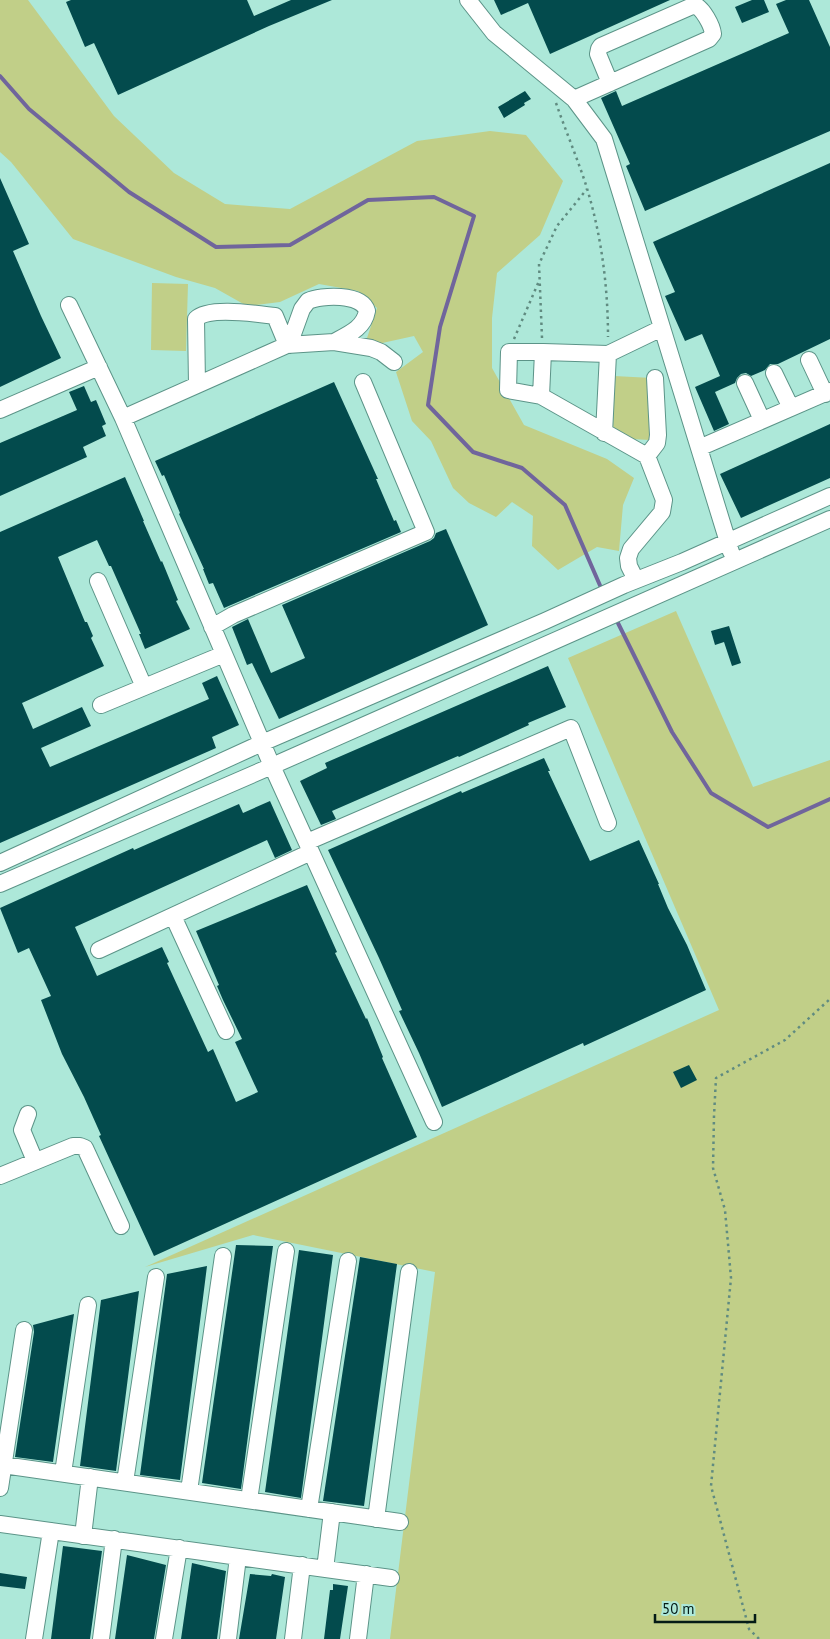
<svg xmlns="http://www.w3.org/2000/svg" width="830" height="1639" font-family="'PT Sans',sans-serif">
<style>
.green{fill:#c1cf88}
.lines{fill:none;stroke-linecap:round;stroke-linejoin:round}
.stream{stroke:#70659c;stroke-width:4}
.building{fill:#034b4d}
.minor-casing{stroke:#5c9488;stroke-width:18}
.path{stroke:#608b80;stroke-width:2.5;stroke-dasharray:2.5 4;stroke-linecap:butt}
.minor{stroke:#fff;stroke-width:16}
</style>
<rect width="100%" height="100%" fill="#ade8d9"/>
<path class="green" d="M0,0H28L114,116L174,173L225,204L290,209L417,141L490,131L526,135L563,181L540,235L497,273L492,318V368L524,425L607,459L634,478L623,505L619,551L597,547L558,570L532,546L533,516L512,502L496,517L469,503L453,488L431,441L412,421L396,372L423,352L414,336L364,347L377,308L358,291L319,284L280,302L247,306L215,288L176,277L73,239L11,162L0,152Z
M152,283L188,284L186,351L151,350Z
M614,376L652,378L650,440L613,438Z
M676,611L753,787L830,760V1639H390L435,1272L253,1235L145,1267L719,1010L568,658Z"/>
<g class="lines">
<path class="stream" d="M0,76L29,109L129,192L216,247L290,245L368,200L434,197L474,216L440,327L428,405L473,452L522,468L565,505L602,590
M616,619L672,732L711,793L768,827L830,799"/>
</g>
<path class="building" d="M71,0H247L254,16L291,0H332L269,26L118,95L94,43L85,47L66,2Z
M494,0H670L550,54L528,3L501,15Z
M752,0H764L769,12L742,23L735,7Z
M786,0H809L830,47V131L645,211L626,166L630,164L601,98L616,91L622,106L789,33L776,4Z
M525,91L531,99L524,103L525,105L504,118L498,107Z
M830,163V339L778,364H770L765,370L751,376L746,373L741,374L737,378L735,383L715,392L729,424L714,431L695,387L720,376L702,334L685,341L665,296L675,292L653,242Z
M0,178L29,244L13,251L41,316L61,358L0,387Z
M334,382L378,479H376L394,521L396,520L401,532L224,608L213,583L209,584L203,569H204L179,514L180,513L164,475L162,476L155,461Z
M84,386L91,402L96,400L106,424L102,426L106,436L83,447L87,457L0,496V443L77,410L69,392Z
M830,424V478L741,518L720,474Z
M125,477L144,521H143L161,562L162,561L178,600L176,601L190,629L145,649L139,634H141L111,566H109L97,540L58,557L85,622H87L93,636L91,638L104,666L22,703L33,729L82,707L91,726L41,748L50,767L209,699L202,683L217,676L239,725L212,737L216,748L0,843V532Z
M446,529L488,625L279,719L252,663L247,665L232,627L248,619L271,673L305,658L282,605L430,541L434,538L436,533Z
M729,626L741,663L732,666L724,642L715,645L711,631Z
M548,666L566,707L528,723L529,725L459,757L458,756L332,811L336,819L321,825L300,781L327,768L325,763Z
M544,758L550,771H548L590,861L639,840L659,884H658L668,908L687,945L706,990L584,1046L583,1043L442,1107L419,1053L399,1011L402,1010L379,958L328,850L461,791L462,793Z
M270,801L292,850L275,858L267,840L75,927L97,976L162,947L169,962L167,963L208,1052L213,1049L236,1102L258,1092L235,1042L242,1039L223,1000L217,986L219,985L196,931L307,885L337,952L335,953L366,1019L367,1018L383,1057L382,1058L417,1137L154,1256L99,1136L101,1135L84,1097L62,1054L41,1000L51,996L29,948L18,953L0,908L133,848L134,850L239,804L243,813Z
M689,1065L697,1080L681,1088L673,1072Z
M236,1245L273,1246L241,1489L202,1483Z
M299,1250L333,1255L301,1498L265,1492Z
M360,1257L397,1264L364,1506L323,1501Z
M207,1266L180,1480L140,1475L167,1274Z
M139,1291L116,1471L80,1466L101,1300Z
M74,1314L53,1462L15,1457L34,1332L33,1325Z
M63,1546L102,1551L90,1639H51Z
M127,1555L166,1565L154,1639H115Z
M192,1563L226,1571L217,1639H181Z
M0,1573L27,1577L25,1589L0,1586Z
M250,1574L271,1576L272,1574L285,1577L276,1639H239Z
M333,1584L348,1586L340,1639H324L330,1590H333Z"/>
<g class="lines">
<g class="minor-casing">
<path id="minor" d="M468,0L494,33L574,99L604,139L731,552
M574,99L709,39L713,34C712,25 703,9 695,5L690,7L601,46L599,49L598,54L610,83
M69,305L123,418L272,766L434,1122
M289,345L302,309L308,301C321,295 362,293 367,311C364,328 349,334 334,342
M809,360L825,394
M774,373L791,408
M745,383L762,420
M197,385L196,319C209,306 257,314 275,316L287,345
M541,396L508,390L509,352H543
M0,410L99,367
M123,418L287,345L334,342L371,348L381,352L394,362
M604,433L608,354
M699,448L830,391
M647,456L657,443L658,435L655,378
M636,580L629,566L628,558L631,549L662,512L664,500L647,456L541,396L543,352L608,354L662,328
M98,581L144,687
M212,627L233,615L426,532L363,382
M101,705L224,654
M307,842L571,728L608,823
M0,863L262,743L545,621L624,585L682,562L830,496
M0,884L272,766L830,519
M173,916L226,1031
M99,950L311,852
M28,1114L22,1130L35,1161
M0,1176L73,1146H80L85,1148L121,1226
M3,1465L400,1522
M63,1473L88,1305
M125,1482L156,1277
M0,1488L24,1330
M189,1491L223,1256
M249,1500L286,1251
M309,1509L348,1261
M376,1519L409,1272
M0,1524L391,1578
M83,1536L90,1477
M325,1569L332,1512
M34,1639L51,1531
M101,1639L114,1539
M164,1639L179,1548
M228,1639L238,1557
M293,1639L302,1565
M358,1639L366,1574"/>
</g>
<path class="path" d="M556,103C565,129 576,155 585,182C601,232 608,285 608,337
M542,338L539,264L557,226L587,189
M514,339L539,281
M759,1639L749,1629L711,1486L731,1278L725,1210L713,1168L714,1116L716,1078L785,1040L830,999"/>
<use href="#minor" class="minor"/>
</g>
<path d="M655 1614v8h100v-8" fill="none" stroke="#041b16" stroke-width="2.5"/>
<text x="662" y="1614" font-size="15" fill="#041b16" stroke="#ade8d9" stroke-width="4" paint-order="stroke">50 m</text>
</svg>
